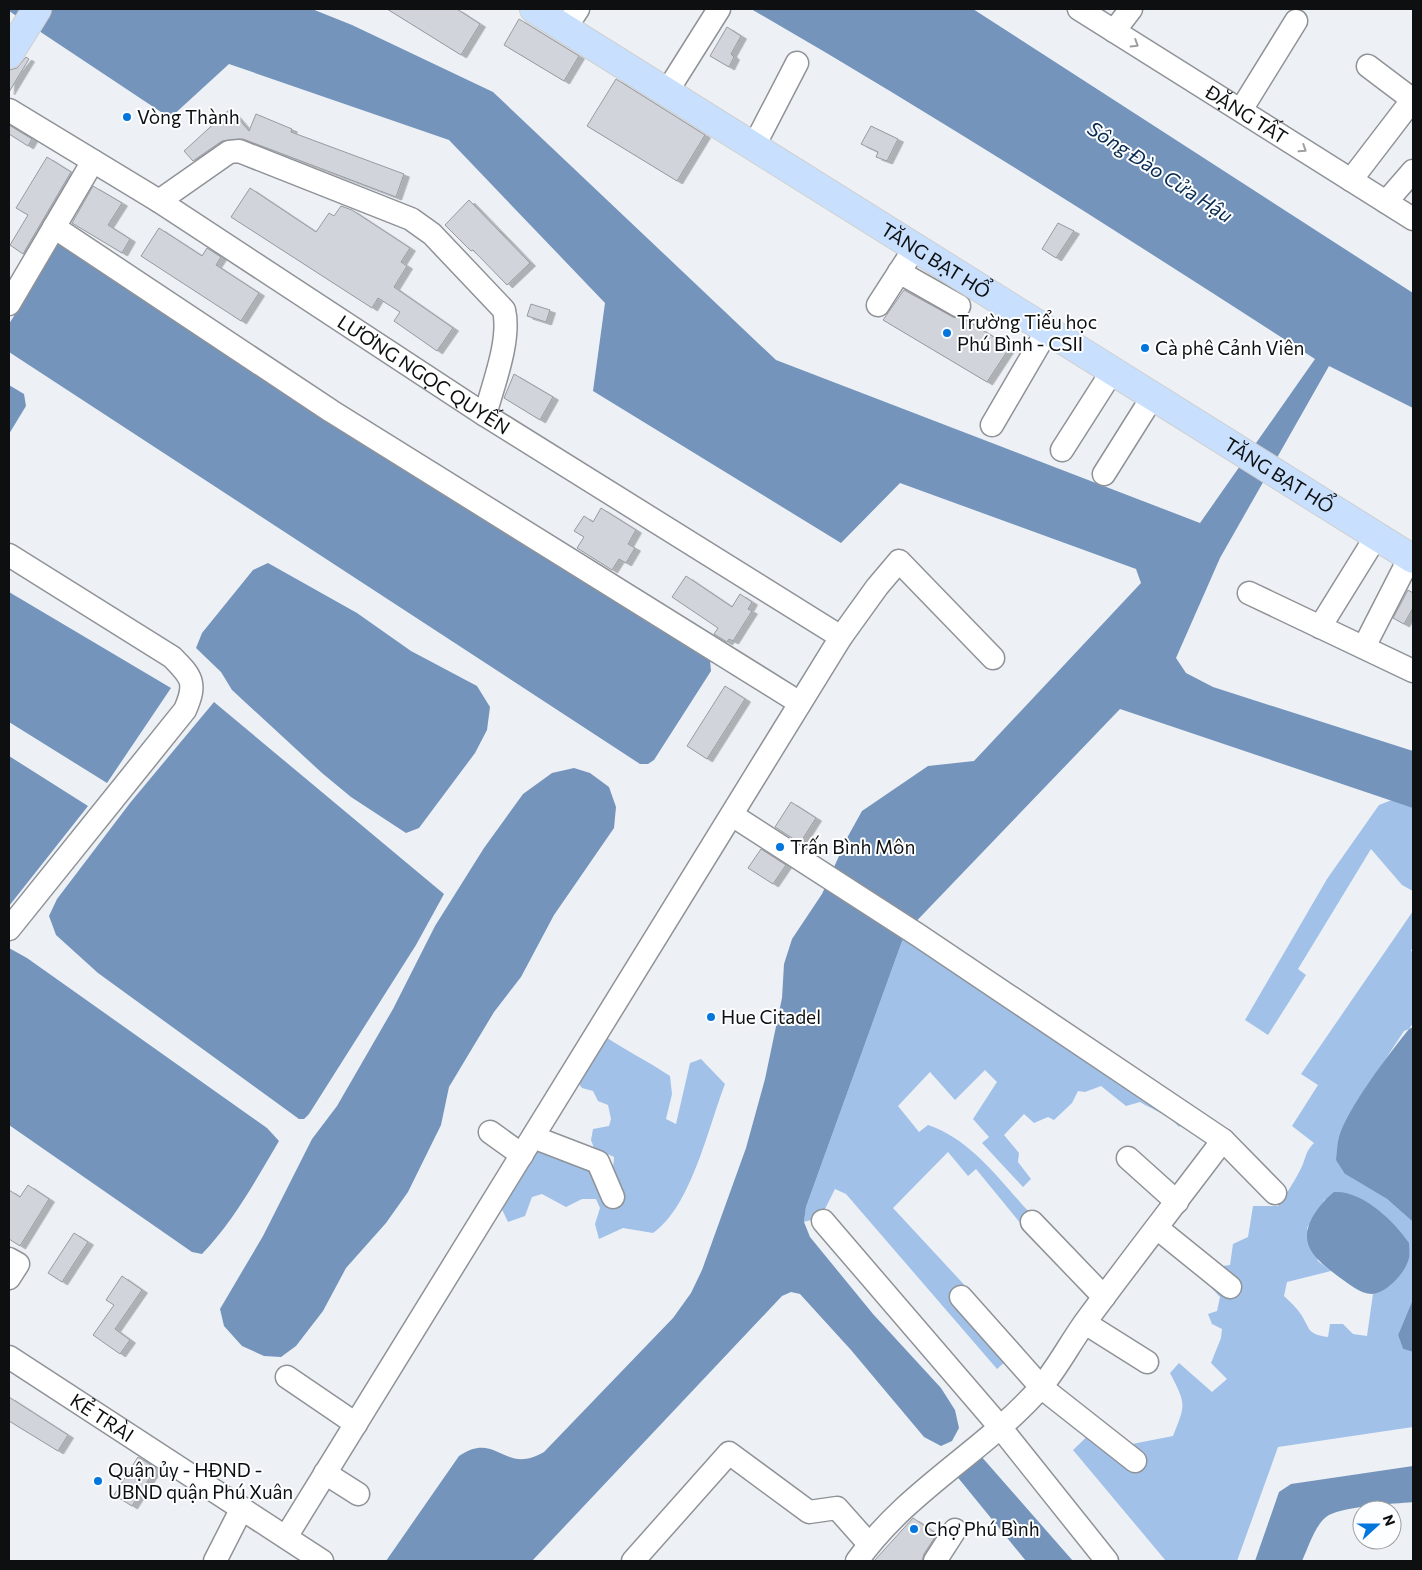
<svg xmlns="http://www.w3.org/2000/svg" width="1422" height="1570" font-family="Commissioner,sans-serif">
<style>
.green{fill:#a1c1e9;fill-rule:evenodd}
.water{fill:#7494bc}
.building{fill:#d1d5db;stroke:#979ba0;filter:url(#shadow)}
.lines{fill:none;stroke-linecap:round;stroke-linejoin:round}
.minor-casing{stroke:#8f9398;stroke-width:25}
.major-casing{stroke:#cfcfcf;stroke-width:30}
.minor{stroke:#fff;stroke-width:22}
.major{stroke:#c8e0fe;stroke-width:28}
.oneway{stroke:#9e9f9f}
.poi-dot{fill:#0376dd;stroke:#fdfeff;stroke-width:2}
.labels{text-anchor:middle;stroke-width:4;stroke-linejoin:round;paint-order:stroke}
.street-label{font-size:19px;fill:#0d0f10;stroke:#fdfeff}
.poi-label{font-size:19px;fill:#0d0f10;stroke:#fdfeff;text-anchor:start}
.water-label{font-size:20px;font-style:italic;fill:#072a50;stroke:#fdfeff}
</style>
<defs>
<filter id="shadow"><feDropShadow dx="5.5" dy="3" stdDeviation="0" flood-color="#0004"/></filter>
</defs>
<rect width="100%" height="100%" fill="#edf1f6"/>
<path class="green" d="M1405,795L1413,798V891L1402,885L1371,849L1298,969L1306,975L1268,1035L1245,1020L1327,879L1379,805Z
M1413,911V946L1411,951L1413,952V1023L1409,1029L1404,1031L1352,1110L1345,1174L1387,1199L1413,1222V1299L1398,1335L1403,1349L1413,1352V1427L1278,1447L1237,1561H1166L1073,1450L1097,1427L1132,1444L1173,1436C1186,1404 1186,1404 1170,1373L1179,1363L1212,1392L1227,1379L1211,1363L1221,1338L1222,1329L1212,1324L1208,1314L1217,1311L1220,1297L1204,1280L1215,1267L1230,1265L1233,1244L1248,1237L1253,1206H1278C1286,1194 1297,1178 1303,1164C1306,1155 1307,1150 1314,1143L1292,1126L1318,1085L1301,1074ZM1325,1199L1383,1290L1373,1294L1367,1336L1353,1334L1343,1324H1330L1328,1337C1306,1334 1311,1329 1300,1313C1296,1307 1290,1302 1284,1296L1287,1282L1331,1271L1318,1261L1307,1228Z
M905,933L1186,1118L1179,1127C1169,1115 1153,1110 1140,1102L1126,1106L1101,1086L1085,1092L1078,1091L1072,1103L1054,1120L1048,1117L1034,1123L1024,1114L1004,1135L1019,1153L1018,1162L1031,1179L1023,1187L982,1143L989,1137L973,1119L997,1082L985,1070L955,1100L930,1072L898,1106L919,1132L928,1125C971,1139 1000,1181 1030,1213L1021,1224L976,1169L968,1176L948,1152L893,1208L1022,1347L997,1369L846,1194L835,1189L821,1217L804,1222L806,1207Z
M597,1031C621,1048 646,1060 670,1076L672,1094L666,1119L676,1124L690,1063L701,1059L725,1084C708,1128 691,1207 653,1233L623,1228L599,1239L595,1224L600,1208L596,1199H582L566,1207L542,1194L532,1197L525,1216L508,1222L499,1203L526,1126C550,1137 582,1155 594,1179L613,1170L614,1157L594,1148L591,1140L593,1129L609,1126L611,1119L608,1105L598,1101L593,1091L582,1088L573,1076Z"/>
<path class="water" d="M9,9H312L352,25L493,92L776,360L1200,523L1315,359C1129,239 943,120 751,9H973L1413,293V408L1329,366L1220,558L1176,658L1186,673L1213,687L1413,751V808L1120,709L905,933L806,1207L804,1222L810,1237L873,1314L941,1388L955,1410L959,1428L952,1441L941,1446L924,1437L851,1350L800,1294L791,1292L782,1296L532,1561H386L459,1456C497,1430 504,1476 544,1452L673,1318L691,1293L702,1270L746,1148L765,1079L782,998L784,964L792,939L822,894L847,838L862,811L928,766L974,761L1141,583L1136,569L900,483L841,543L593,391L605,303L449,140L229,64L170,118L9,11Z
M63,242L703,651L710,660L711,671L654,760L648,764H640L9,352V324L58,244Z
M9,385L24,394L26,406L9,434Z
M268,563L357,613L411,651L477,686L490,707L487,730L475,753L419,828L406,833L351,797L322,773L232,690L221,672L196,648L202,633L253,570Z
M9,592L171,688L107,783L9,722Z
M214,702L444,894L416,945L309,1114L304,1119H299L98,973L56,935L49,916L57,899L130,803Z
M9,756L88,806L9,906Z
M574,768L590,773L609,787L616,807L614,828L554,915L521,977L494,1012L449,1087L441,1125L408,1192L386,1223L346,1268L323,1311L296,1346L281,1357L264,1356L242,1346L224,1326L220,1309L263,1236L312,1139L337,1106L393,1009L435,926L484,848L523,794L552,773Z
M9,948L27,958L267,1128L279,1141C256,1180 233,1222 202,1254L192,1252L9,1125Z
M1413,1027V1222L1387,1199L1345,1174L1336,1160C1337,1153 1337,1144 1339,1137C1348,1107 1389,1054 1409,1029Z
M1334,1192C1362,1190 1394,1221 1409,1243C1409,1248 1410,1253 1409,1258C1406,1272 1387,1293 1372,1294C1360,1294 1348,1283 1339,1277C1318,1261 1297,1246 1312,1218C1318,1208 1324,1200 1334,1192Z
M1413,1299V1352L1403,1349L1398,1335Z
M980,1455L1073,1561H1026L955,1474Z
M1413,1466V1502C1393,1504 1346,1506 1329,1515C1316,1522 1308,1548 1302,1561H1255L1279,1492L1291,1484Z"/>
<path class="building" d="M387,9H457L480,24L461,55Z
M519,19L579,56L564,81L504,45Z
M727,27L741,36L731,54L734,57L729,67L710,56Z
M26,57L29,59L9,92V70L17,68Z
M616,79L705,135L677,181L587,126Z
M230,109L249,131L256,114L292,129L291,132L404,174L396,197L243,139L222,141L193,161L184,151Z
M9,125L32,139L28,146L9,134Z
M871,126L898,139L887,161L876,157L878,152L861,144Z
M47,157L71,172L23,254L10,245L28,215L16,208Z
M93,186L122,203L108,225L130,239L122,253L72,223Z
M250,188L316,232L329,213L334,216L341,206L352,210L410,248L401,262L407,266L394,287L453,328L437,351L394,321L400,312L378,298L372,308L231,217Z
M469,200L530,263L507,285L473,250L471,251L445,225Z
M1058,223L1074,231L1056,258L1042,249Z
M159,228L202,256L207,248L221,257L216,265L259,293L241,321L141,256Z
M904,290L953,317L963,318L1010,347L987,382L883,320Z
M531,304L550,310L546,322L527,316Z
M514,374L553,397L540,420L504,398Z
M601,508L636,530L628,544L635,548L626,563L619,559L612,570L577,548L584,537L574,531L584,516L593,522Z
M686,576L732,607L740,594L752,602L748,609L752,611L733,641L729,639L727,642L714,634L718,628L672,597Z
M1408,590L1413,593V608L1404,624L1393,618Z
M725,686L745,699L707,759L687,746Z
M791,802L816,818L800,843L775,827Z
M761,849L786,865L773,884L748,868Z
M28,1185L49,1199L20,1246L9,1239V1190L20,1197Z
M74,1233L88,1242L62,1282L48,1273Z
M122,1276L142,1290L115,1329L130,1340L120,1354L93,1335L114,1305L106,1300Z
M9,1397L68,1435L58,1451L9,1421Z
M138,1457L156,1468L132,1506L114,1495Z
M913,1518L937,1534L924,1554L922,1561H874Z"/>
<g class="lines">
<g class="minor-casing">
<g id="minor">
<path id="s1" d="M1079,9L1413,219"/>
<path d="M566,27L578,9"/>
<path d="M1114,31L1131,9"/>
<path d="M1368,66L1413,100"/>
<path d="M668,90L719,9"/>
<path id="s2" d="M9,110L159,201L485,415L841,637"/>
<path d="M1241,110L1296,21"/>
<path d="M754,146L797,63"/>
<path d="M1351,180L1413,99"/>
<path d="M159,201L229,152L239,151L411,219L432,234L504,310C511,340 493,385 485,415"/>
<path d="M1386,202L1413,171"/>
<path d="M54,227L331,411L800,703"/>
<path d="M899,272L959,306"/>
<path d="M9,304L93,161"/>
<path d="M878,305L916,246"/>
<path d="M992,425L1048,329"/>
<path d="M1062,450L1113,370"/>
<path d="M1104,474L1153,396"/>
<path d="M9,555L172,657C192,677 197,683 185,710L9,929"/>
<path d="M1249,593L1413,671"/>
<path d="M1320,627L1377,535"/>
<path d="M1364,647L1410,557"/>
<path d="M732,815L918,935L1223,1140L1275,1193"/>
<path d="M490,1132L522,1155"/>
<path d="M533,1137L598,1162L613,1197"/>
<path d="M1128,1158L1177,1202"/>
<path d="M823,1221L1000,1427L1107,1561"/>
<path d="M1032,1222L1104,1297"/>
<path d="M1157,1228L1230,1287"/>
<path d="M9,1259L18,1264L9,1278"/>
<path d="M961,1297L1041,1387L1135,1461"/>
<path d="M1085,1323L1147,1362"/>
<path id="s3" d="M9,1357L322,1561"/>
<path d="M287,1377L356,1424"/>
<path d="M325,1473L358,1494"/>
<path d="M286,1537L841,637L877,587L899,561L993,658"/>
<path d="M215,1561L242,1508"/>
<path d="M633,1561L729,1453L809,1512L837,1508L869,1544"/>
<path d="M857,1561C907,1490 985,1451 1041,1387C1058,1367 1070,1343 1086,1321C1131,1260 1177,1201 1223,1140"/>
<path d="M935,1561L955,1530"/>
</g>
</g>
<g class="major-casing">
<g id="major">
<path id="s4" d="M534,9L1413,559"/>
<path d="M9,54L37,9"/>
</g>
</g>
<use href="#minor" class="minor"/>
<use href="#major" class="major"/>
</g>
<defs><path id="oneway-chevron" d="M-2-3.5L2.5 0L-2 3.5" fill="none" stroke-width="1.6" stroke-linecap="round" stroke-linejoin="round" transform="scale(1.25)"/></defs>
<g class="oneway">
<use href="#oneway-chevron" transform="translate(1135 44) rotate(32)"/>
<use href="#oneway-chevron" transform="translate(1303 149) rotate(33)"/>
</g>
<g class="poi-dot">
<circle cx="127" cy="117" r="5"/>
<circle cx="947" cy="333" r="5"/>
<circle cx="1145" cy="348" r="5"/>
<circle cx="780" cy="847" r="5"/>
<circle cx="711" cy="1017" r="5"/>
<circle cx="98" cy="1481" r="5"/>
<circle cx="914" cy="1529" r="5"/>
</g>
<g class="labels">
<g class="street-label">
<text dy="7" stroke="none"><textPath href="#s1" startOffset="198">ĐẶNG TẤT</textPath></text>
<text dy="7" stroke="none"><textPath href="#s4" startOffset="474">TĂNG BẠT HỔ</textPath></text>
<text dy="7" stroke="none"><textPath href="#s2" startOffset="492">LƯƠNG NGỌC QUYẾN</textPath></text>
<text dy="7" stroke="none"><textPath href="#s4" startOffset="879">TĂNG BẠT HỔ</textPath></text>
<text dy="7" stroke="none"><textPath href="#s3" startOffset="111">KẺ TRÀI</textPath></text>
</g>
<g class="poi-label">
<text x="137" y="124">Vòng Thành</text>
<text x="957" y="329">Trường Tiểu học<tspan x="957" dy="22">Phú Bình - CSII</tspan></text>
<text x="1155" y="355">Cà phê Cảnh Viên</text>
<text x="790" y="854">Trấn Bình Môn</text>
<text x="721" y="1024">Hue Citadel</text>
<text x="108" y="1477">Quận ủy - HĐND -<tspan x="108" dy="22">UBND quận Phú Xuân</tspan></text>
<text x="924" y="1536">Chợ Phú Bình</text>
</g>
<g class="water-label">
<text transform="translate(1160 172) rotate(33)" y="7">Sông Đào Cửa Hậu</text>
</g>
</g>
<rect width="1422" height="1570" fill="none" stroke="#0d0f10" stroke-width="20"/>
<g transform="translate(1377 1525) rotate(69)"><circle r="24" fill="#fdfeff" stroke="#9d9e9f"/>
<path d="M0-4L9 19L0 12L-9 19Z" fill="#0376dd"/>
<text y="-8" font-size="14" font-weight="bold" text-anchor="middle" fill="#0d0f10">N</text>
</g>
</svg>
